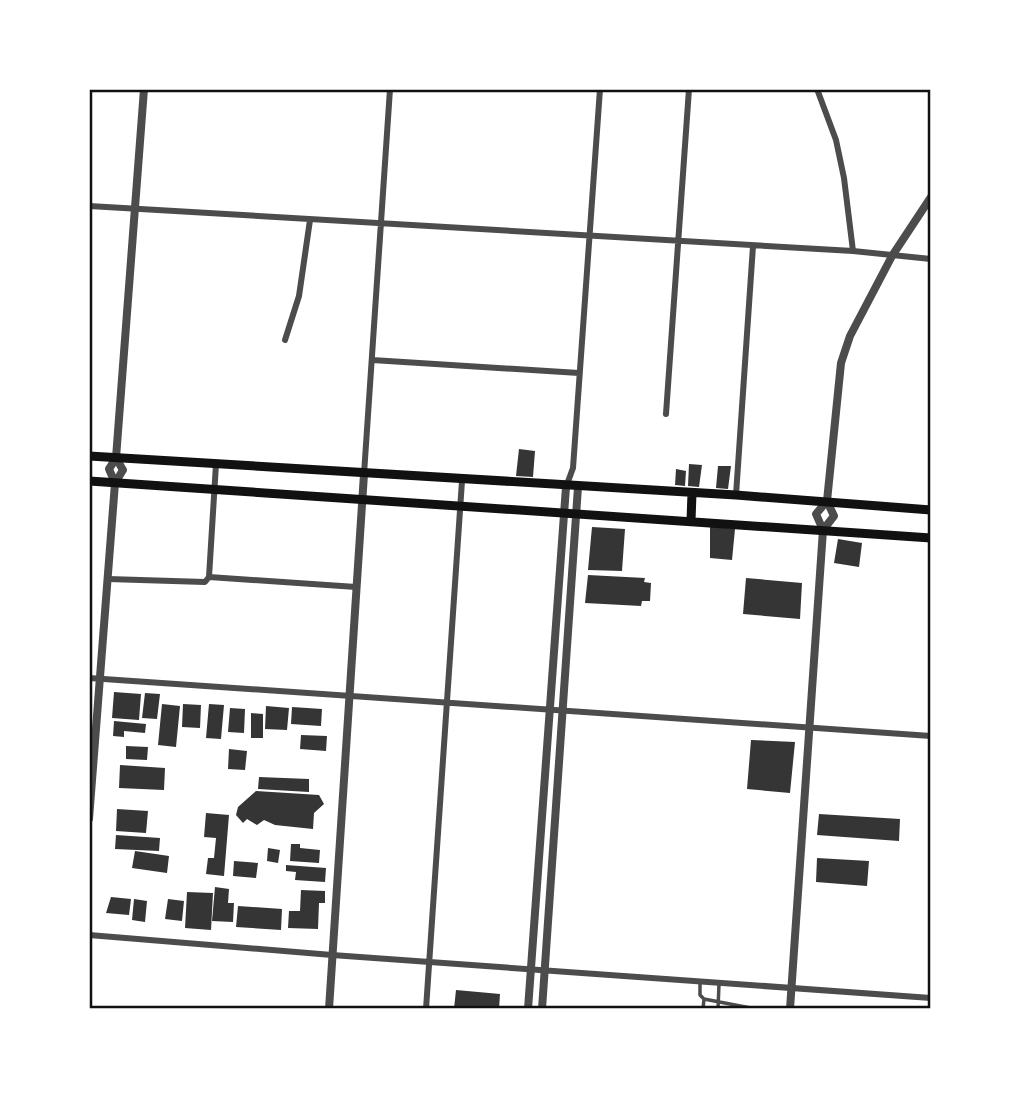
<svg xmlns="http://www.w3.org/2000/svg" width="1020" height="1098" font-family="'Nunito Sans',sans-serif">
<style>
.building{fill:#353535}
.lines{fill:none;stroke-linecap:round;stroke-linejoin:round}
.service{stroke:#4c4c4c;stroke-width:3.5}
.minor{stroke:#4c4c4c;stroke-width:6}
.tertiary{stroke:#4c4c4c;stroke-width:8}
.secondary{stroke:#111;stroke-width:9}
.neatline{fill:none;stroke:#111;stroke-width:2.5}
</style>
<rect width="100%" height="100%" fill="#fff"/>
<path class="building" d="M519,449L535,451L533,477L516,476Z
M689,464L702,465L699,487L688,486Z
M718,466H731L728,489L716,488Z
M676,469L686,471L685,486L675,485Z
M710,526L735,529L732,560L710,558Z
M592,527L625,529L622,571L588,570Z
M838,539L862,543L859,567L834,563Z
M588,575L645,578L644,582L651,583L650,601H642L641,606L585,603Z
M746,578L802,583L800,619L743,614Z
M114,692L141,694L139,720L112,718Z
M145,693L160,694L157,719L142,718Z
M162,704L180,706L176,747L158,745Z
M183,704L201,705L200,728L182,727Z
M209,704L224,705L221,739L206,738Z
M266,706L289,708L287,730L265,729Z
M292,707L322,709L321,726L291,724Z
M230,708L245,709L244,733L228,732Z
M251,713L263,714V738H251Z
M114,721L146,724L145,733L124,731V737L113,736Z
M301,735L327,736L326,751L300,749Z
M751,740L795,742L790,793L747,789Z
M126,746L148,747L147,760L126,759Z
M229,749L247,751L245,770L228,769Z
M120,765L165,768L164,790L119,788Z
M259,777L309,779V792L258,789Z
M256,791L319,795L324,804L314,813L313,829L275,825L264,820L257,825L247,819L243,823L236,815L238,807Z
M117,809L148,811L146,833L116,831Z
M206,813L229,815L224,876L206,874L208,858H214L216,838L204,837Z
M819,814L900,819L899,841L817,835Z
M116,835L160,838L159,851L115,849Z
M291,844H300V848L320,850L319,863L290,861Z
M268,848L280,850L278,863L267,861Z
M135,851L169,856L167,873L132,868Z
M817,858L869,861L867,886L816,882Z
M234,861L258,863L256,878L233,876Z
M286,865L326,868L325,882L295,880L296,872L286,871Z
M215,887L229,889L228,903H234L233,922L212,921Z
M301,890L325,891V903H319L318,929L288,928L289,911H300Z
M187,892L213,893L211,930L185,928Z
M111,897L131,899L129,915L106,913Z
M134,899L147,901L145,922L132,920Z
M168,899L184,901L182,921L165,919Z
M238,906L282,909L281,930L236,927Z
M456,990L500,994L499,1009H454Z"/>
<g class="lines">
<path class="service" d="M700,982V995L704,999L756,1009
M703,1009L704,999
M718,1009L719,984"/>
<path class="minor" d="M817,89L836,140L844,178L853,251
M89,206L853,251L931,259
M285,340L299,296L310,220
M372,360L579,373
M666,414L689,89
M364,474L390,89
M566,487L573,468L600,89
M736,495L753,246
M209,577L356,587
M108,579L205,582L209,577L216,464
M89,678L931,736
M89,935L332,955L931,998
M426,1009L462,481"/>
<path class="tertiary" d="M115,483L123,470L116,458
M823,530L834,516L827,501
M89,819L115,483L109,469L116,458L144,89
M329,1009L364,474
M528,1009L566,487
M542,1009L578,487
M790,1009L823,530L816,514L827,501L841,363L850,336L892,256L931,197"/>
<path class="secondary" d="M89,456L736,495L931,510
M89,481L931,538
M691,521L692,493"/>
</g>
<rect width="1020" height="1098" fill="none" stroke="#ffffff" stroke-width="182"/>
<rect x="91" y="91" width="838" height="916" class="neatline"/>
</svg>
